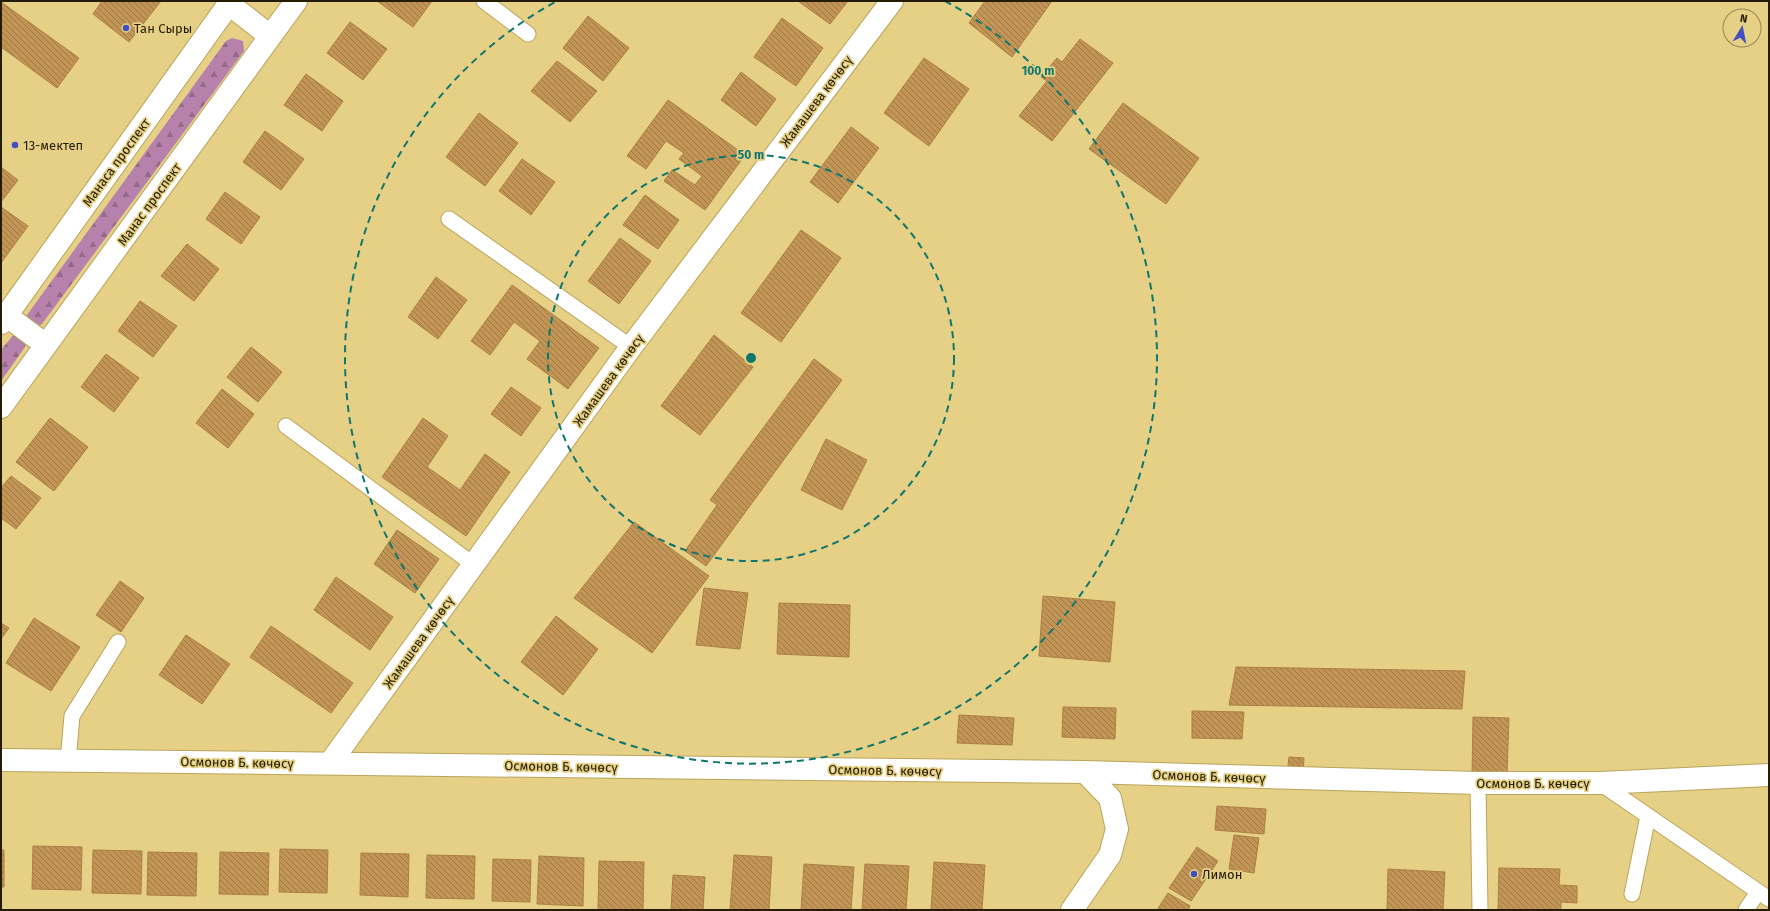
<svg xmlns="http://www.w3.org/2000/svg" width="1770" height="911" font-family="'Fira Sans',sans-serif">
<style>
.forest{fill:url(#forest-firs)}
.building{fill:url(#building-back-hatch);stroke:#ab7f42}
.lines{fill:none;stroke-linecap:round;stroke-linejoin:round}
.lane-casing{stroke:#b9a45b;stroke-width:17}
.street-casing{stroke:#b9a45b;stroke-width:24}
.secondary-casing{stroke:#b9a45b;stroke-width:24}
.lane{stroke:#fff;stroke-width:15}
.street{stroke:#fff;stroke-width:22}
.secondary{stroke:#fff;stroke-width:22}
.ring{fill:none;stroke:#0f766e;stroke-width:2;stroke-dasharray:7 5}
.poi-dot{fill:#434ec2;stroke:#e5d086;stroke-width:1.5}
.labels{text-anchor:middle;stroke-width:3.5;stroke-linejoin:round;paint-order:stroke}
.poi-label{font-size:13px;fill:#241c00;stroke:#e5d086;text-anchor:start}
.street-label{font-size:13px;fill:#241c00;stroke:#e5d086}
.centre{fill:#0f766e;stroke:#e5d086;stroke-width:2}
.ring-label{font-size:12px;text-anchor:middle;font-weight:bold;fill:#0f766e;stroke:#e5d086;stroke-width:3.5;stroke-linejoin:round;paint-order:stroke}
</style>
<defs>
<pattern id="forest-firs" width="22" height="20" patternUnits="userSpaceOnUse"><rect width="22" height="20" fill="#b681ab"/><path d="M5 1l3.5 6h-7zM16 11l3.5 6h-7z" fill="#946989"/></pattern>
<pattern id="building-back-hatch" width="6" height="6" patternUnits="userSpaceOnUse"><rect width="6" height="6" fill="#c29557"/><path d="M-1 5l2 2M0 0l6 6M5-1l2 2" fill="none" stroke="#9d7946"/></pattern>
</defs>
<rect width="100%" height="100%" fill="#e5d086"/>
<path class="forest" d="M232,38L243,41L244,51L42,324L36,328L26,321L27,315L226,41Z
M15,333L26,341L25,347L1,381V350Z"/>
<path class="building" d="M102,1H161L129,42L93,14Z
M377,1H432L413,27Z
M798,1H848L830,24Z
M985,1H1052L1012,57L969,23Z
M1,2L79,58L57,88L1,47Z
M588,16L629,48L603,81L563,48Z
M782,18L823,48L796,86L754,57Z
M350,22L387,49L363,80L327,53Z
M1080,39L1113,63L1052,141L1019,116L1047,81L1041,77L1057,58L1062,62Z
M924,58L969,89L929,146L884,113Z
M557,61L597,91L570,122L531,91Z
M741,72L776,99L756,126L721,100Z
M306,74L343,101L322,131L284,105Z
M668,100L745,155L705,210L664,181L672,170L695,185L702,176L679,159L684,153L666,141L646,169L627,156Z
M1123,103L1199,158L1166,204L1089,149Z
M479,113L518,143L485,186L446,157Z
M851,127L879,148L838,203L810,182Z
M265,131L304,159L281,190L243,162Z
M522,159L555,182L531,215L499,191Z
M1,167L18,180L1,202Z
M225,192L260,217L241,244L206,219Z
M645,195L679,220L658,249L623,225Z
M1,207L28,226L1,263Z
M801,230L841,258L781,342L741,313Z
M620,238L651,261L619,304L588,281Z
M187,244L219,269L194,301L161,276Z
M436,277L467,300L438,339L408,317Z
M512,285L599,348L568,389L527,359L540,341L514,322L490,355L471,341Z
M140,301L177,326L153,357L118,331Z
M714,335L753,367L700,435L661,406Z
M251,347L282,372L258,402L227,377Z
M106,354L139,378L114,412L81,387Z
M814,359L842,380L706,566L685,551L717,505L710,500Z
M511,387L541,408L521,436L491,414Z
M222,389L254,414L228,448L196,423Z
M50,418L88,447L54,491L16,462Z
M423,418L448,436L427,467L460,490L485,454L510,472L466,536L382,477Z
M826,439L867,460L842,510L801,490Z
M11,476L41,498L16,529L1,518V488Z
M634,522L709,576L652,653L574,598Z
M397,530L439,559L415,593L374,564Z
M336,577L393,617L370,650L314,610Z
M120,581L144,598L121,632L96,615Z
M704,588L748,593L740,649L696,645Z
M1043,596L1115,602L1110,662L1039,656Z
M779,603L850,605L849,657L777,654Z
M556,616L598,649L563,695L521,662Z
M34,618L80,647L51,691L6,663Z
M1,623L9,628L1,639Z
M271,626L353,683L331,713L250,657Z
M186,635L230,664L202,704L159,675Z
M1236,667L1465,671L1462,709L1229,705Z
M1063,707L1116,708L1115,739L1062,737Z
M1192,711L1244,712L1242,739L1192,738Z
M959,715L1014,718L1012,745L957,743Z
M1473,717L1509,718L1507,775L1472,774Z
M1289,757L1304,758L1303,774H1287Z
M1217,806L1266,809L1264,834L1215,830Z
M1234,835L1259,838L1254,873L1229,869Z
M33,846L82,847L81,890L32,889Z
M1197,847L1218,861L1191,901L1169,888Z
M280,849L328,850L327,893L279,892Z
M1,850H4V887H1Z
M93,850L142,851L141,894L92,893Z
M148,852L197,853L196,896L147,895Z
M220,852L269,853L268,895L219,894Z
M361,853L409,854L408,897L360,895Z
M427,855L475,856L474,899L426,898Z
M734,855L772,857L769,910H730Z
M539,856L584,858L583,906L537,904Z
M493,859L531,860L530,902L492,901Z
M599,861L644,862L643,910H598Z
M934,862L985,865L982,910H931Z
M804,864L854,867L851,910H801Z
M865,864L909,866L906,910H862Z
M1499,868L1560,869L1559,885L1577,886V903L1561,902V910H1498Z
M1388,869L1445,872L1443,910H1387Z
M673,875L705,877L703,910H671Z
M1168,893L1190,906L1188,910H1157Z"/>
<g class="lines">
<g class="lane-casing">
<path id="lane" d="M484,1L528,34
M449,219L631,347
M286,426L474,565
M68,761L72,716L118,642
M1478,783L1480,910
M1600,783L1769,899
M1632,894L1648,816
M1746,910L1758,892"/>
</g>
<g class="street-casing">
<path id="street" d="M1085,772L1478,783H1600L1769,775"/>
</g>
<g class="secondary-casing">
<path id="secondary" d="M229,4L270,36
M7,316L46,345
M1,323L231,1
M1,407L296,1
M1,760L1085,772L1110,798L1117,829L1110,855L1072,910
M330,763L631,347L892,1"/>
</g>
<use href="#lane" class="lane"/>
<use href="#street" class="street"/>
<use href="#secondary" class="secondary"/>
</g>
<g class="ring">
<circle cx="751" cy="358" r="203"/>
<path d="M945 1A406 406 0 1 1 557 1"/>
</g>
<g class="poi-dot">
<circle cx="126" cy="28" r="4"/>
<circle cx="15" cy="145" r="4"/>
<circle cx="1194" cy="874" r="4"/>
</g>
<g class="labels">
<g class="poi-label">
<text x="134" y="33">Тан Сыры</text>
<text x="23" y="150">13-мектеп</text>
<text x="1202" y="879">Лимон</text>
</g>
<g class="street-label">
<text transform="translate(816 101) rotate(-53)" y="5">Жамашева көчөсү</text>
<text transform="translate(116 162) rotate(-54)" y="5">Манаса проспект</text>
<text transform="translate(149 204) rotate(-54)" y="5">Манас проспект</text>
<text transform="translate(608 380) rotate(-54)" y="5">Жамашева көчөсү</text>
<text transform="translate(418 642) rotate(-54)" y="5">Жамашева көчөсү</text>
<text transform="translate(237 762) rotate(1)" y="5">Осмонов Б. көчөсү</text>
<text transform="translate(561 766) rotate(1)" y="5">Осмонов Б. көчөсү</text>
<text transform="translate(885 770) rotate(1)" y="5">Осмонов Б. көчөсү</text>
<text transform="translate(1209 776) rotate(2)" y="5">Осмонов Б. көчөсү</text>
<text x="1533" y="788">Осмонов Б. көчөсү</text>
</g>
</g>
<circle cx="751" cy="358" r="6" class="centre"/>
<g class="ring-label">
<text x="1038" y="75">100 m</text>
<text x="751" y="159">50 m</text>
</g>
<rect width="1770" height="911" fill="none" stroke="#241c00" stroke-width="4"/>
<g transform="translate(1742 28) rotate(10)"><circle r="19" fill="#e5d086" stroke="#988850"/>
<path d="M0-3L7 15L0 10L-7 15Z" fill="#434ec2"/>
<text y="-6" font-size="11" font-weight="bold" text-anchor="middle" fill="#241c00">N</text>
</g>
</svg>
